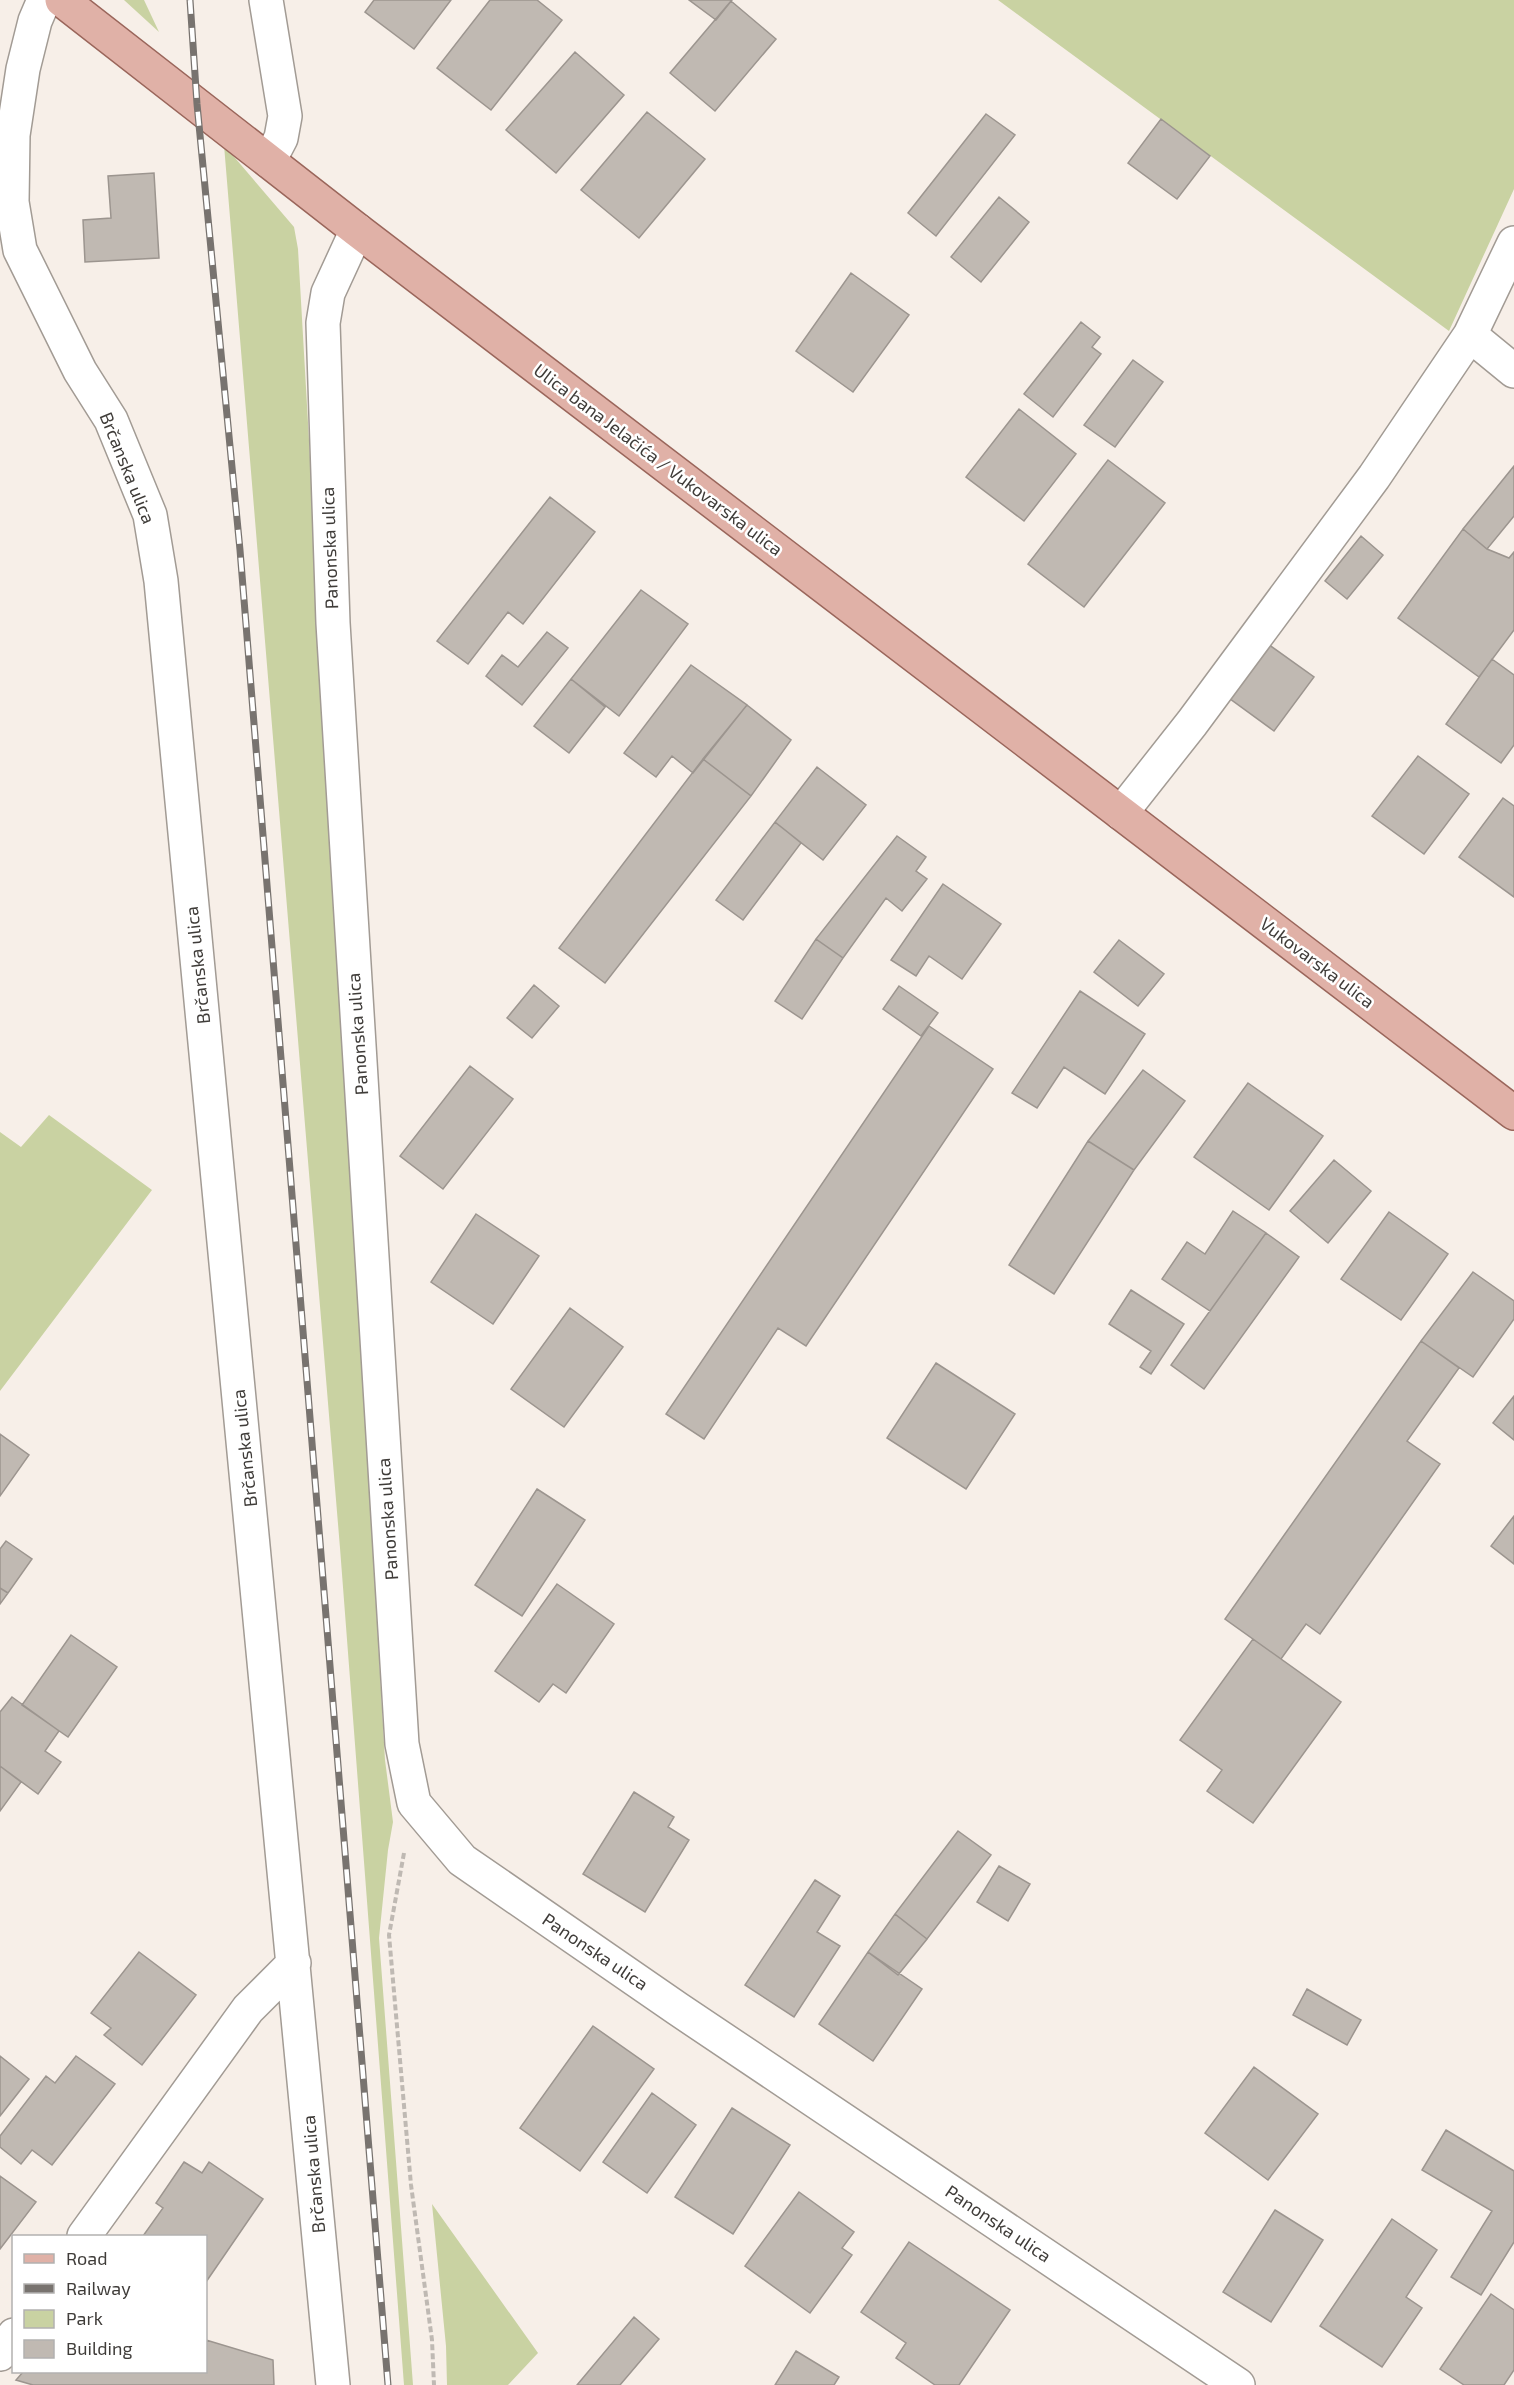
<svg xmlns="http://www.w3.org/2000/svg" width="1514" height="2385" font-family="'Exo 2',sans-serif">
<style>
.green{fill:#c9d2a2}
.building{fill:#c0b9b2;stroke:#9c958f;stroke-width:1.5}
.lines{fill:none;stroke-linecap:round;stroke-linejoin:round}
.minor-casing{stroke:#a29b94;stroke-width:36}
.major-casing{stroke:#9a665b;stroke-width:36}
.path{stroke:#bfb9b3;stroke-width:4;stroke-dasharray:6 3;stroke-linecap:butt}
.minor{stroke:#fff;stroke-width:33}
.major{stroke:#e0b1a7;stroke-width:33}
.rail-casing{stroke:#78736f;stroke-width:7}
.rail{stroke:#fff;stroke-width:4.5;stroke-dasharray:14;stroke-linecap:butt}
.labels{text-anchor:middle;stroke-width:5;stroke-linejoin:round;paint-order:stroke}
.street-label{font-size:18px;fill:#3f3c39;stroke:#fff}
</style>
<rect width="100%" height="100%" fill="#f7efe8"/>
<path class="green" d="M124,0H144L159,32Z
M998,0H1514V189L1449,331Z
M224,145L294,227L298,249L385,1760L393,1822L388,1850L379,1938L413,2385H404L340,1548Z
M49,1115L152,1190L0,1391V1132L21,1147Z
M432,2204L538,2353L508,2385H447L446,2346Z"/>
<path class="building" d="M374,0H451L414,49L365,12Z
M490,0H537L562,20L491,110L437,68Z
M689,0H732L716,20Z
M731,1L776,39L715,111L670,73Z
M575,52L624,95L556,173L506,130Z
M647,112L705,159L639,238L581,190Z
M986,114L1015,135L936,236L908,213Z
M1161,119L1210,156L1177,199L1128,163Z
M154,173L159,258L85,262L83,220L111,218L108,176Z
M999,197L1029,222L981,282L951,257Z
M851,273L909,315L853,392L796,351Z
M1081,322L1100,337L1092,347L1101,354L1053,417L1024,394Z
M1133,360L1163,382L1115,447L1084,425Z
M1019,409L1076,454L1024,521L966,477Z
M1108,460L1165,503L1084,607L1028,564Z
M1514,466V516L1487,549L1463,529Z
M550,497L595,532L523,624L508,612L468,664L437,641Z
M1463,529L1487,549L1509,558L1514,552V630L1479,677L1398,618Z
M1361,536L1383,555L1347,599L1325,581Z
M641,590L688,624L619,716L571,679Z
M547,632L568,648L522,705L486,676L502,655L518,667Z
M1261,639L1314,677L1274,731L1222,693Z
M1492,659L1514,675V745L1501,763L1446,724Z
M691,665L747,705L693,773L672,756L656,777L624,753Z
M571,679L605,707L569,753L534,726Z
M747,705L791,740L751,796L703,759Z
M1418,756L1469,794L1424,854L1372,816Z
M703,759L751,796L605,983L559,948Z
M817,767L866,805L823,860L775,822Z
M1503,798L1514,806V897L1459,857Z
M775,822L801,843L743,920L716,900Z
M897,836L926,857L916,871L927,879L902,911L886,898L843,958L816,939Z
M943,884L1001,924L962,979L929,956L916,976L891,960Z
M816,939L843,958L802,1019L775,1001Z
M1119,940L1164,974L1138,1006L1094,972Z
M534,985L559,1006L532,1038L507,1018Z
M899,986L938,1013L921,1036L883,1009Z
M1080,991L1145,1034L1105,1094L1064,1067L1037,1108L1012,1093Z
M929,1026L993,1069L806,1346L778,1328L704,1439L666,1414Z
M470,1066L513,1099L443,1189L400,1156Z
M1143,1070L1185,1101L1134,1170L1088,1141Z
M1248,1083L1323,1136L1269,1210L1194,1157Z
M1088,1141L1134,1170L1054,1294L1009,1265Z
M1334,1160L1371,1191L1328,1243L1290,1211Z
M1233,1211L1266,1233L1210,1311L1162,1279L1187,1242L1205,1254Z
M1389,1212L1448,1254L1401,1320L1341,1279Z
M476,1214L539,1256L493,1324L431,1282Z
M1266,1233L1299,1257L1204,1389L1171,1365Z
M1473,1272L1514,1301V1319L1473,1377L1421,1341Z
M1131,1290L1184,1324L1151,1374L1140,1367L1151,1351L1109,1324Z
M570,1308L623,1347L564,1427L511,1389Z
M1421,1341L1459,1368L1407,1441L1440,1464L1320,1634L1306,1624L1281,1659L1225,1619Z
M936,1363L1015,1414L966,1489L887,1438Z
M1514,1396V1440L1493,1423Z
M0,1434L29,1455L0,1496Z
M537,1489L585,1520L522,1616L475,1585Z
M1514,1516V1564L1491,1546Z
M6,1541L32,1559L8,1593L0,1588V1549Z
M557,1584L614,1624L566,1693L553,1684L539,1702L495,1671Z
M0,1588L8,1593L0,1604Z
M71,1635L117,1667L68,1737L22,1705Z
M1253,1639L1341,1702L1253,1823L1207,1791L1222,1770L1180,1740Z
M12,1697L59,1731L45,1751L61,1762L38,1794L0,1766V1712Z
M0,1766L21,1782L0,1811Z
M634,1792L674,1817L668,1827L689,1840L645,1912L583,1874Z
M958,1831L991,1855L927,1939L895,1914Z
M999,1866L1030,1884L1008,1921L977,1902Z
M815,1880L840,1896L817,1932L840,1946L794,2017L745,1985Z
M895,1914L927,1939L898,1975L868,1952Z
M139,1952L196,1995L142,2065L104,2035L111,2028L91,2013Z
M868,1952L922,1989L873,2061L819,2024Z
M1307,1989L1361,2020L1347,2045L1293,2015Z
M593,2026L654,2069L580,2171L520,2128Z
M0,2056L29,2079L0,2116Z
M76,2056L115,2084L52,2165L32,2150L21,2164L0,2147V2136L46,2076L55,2083Z
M1254,2067L1318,2114L1268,2180L1205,2133Z
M652,2093L696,2125L647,2193L603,2162Z
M732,2108L790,2145L733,2234L675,2197Z
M1446,2130L1514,2171V2242L1481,2295L1451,2277L1492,2211L1422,2170Z
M184,2162L202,2173L209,2162L263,2199L206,2282V2236H143L163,2208L156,2203Z
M0,2176L36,2202L0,2249Z
M799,2192L854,2232L842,2248L852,2255L810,2313L745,2266Z
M1275,2210L1323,2240L1271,2322L1223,2292Z
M1392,2219L1437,2250L1406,2297L1422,2308L1382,2367L1320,2326Z
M909,2242L1010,2310L959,2385H935L896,2358L906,2343L861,2312Z
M1491,2294L1514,2310V2370L1504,2385H1464L1440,2369Z
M634,2317L659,2339L620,2385H577Z
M206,2340L273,2360L274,2385H33L16,2380L23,2372H206Z
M796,2351L839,2377L834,2385H775Z"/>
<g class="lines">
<g class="minor-casing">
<path id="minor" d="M44,0L35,21L23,69L13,135L12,202L20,250L80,371L111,420L150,515L161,581L333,2385
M266,0L285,116L281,138L269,161
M357,230L328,293L323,323L333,623L402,1744L414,1803L462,1860L678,2009L1238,2385
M1470,335L1514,371
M1121,813L1192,723L1374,477L1470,335L1514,243
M84,2236L248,2009L294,1963
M0,2354L14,2335"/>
</g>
<g class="major-casing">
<path id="major" d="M62,0L357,230L1514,1113"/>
</g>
<path class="path" d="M404,1853L389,1935L411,2185L432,2340L434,2385"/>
<use href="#minor" class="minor"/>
<use href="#major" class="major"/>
<g class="rail-casing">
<path id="rail" d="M190,0L197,104L240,550L388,2385"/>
</g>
<use href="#rail" class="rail"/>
</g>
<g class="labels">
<g class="street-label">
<text transform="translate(658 460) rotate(37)" y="6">Ulica bana Jelačića / Vukovarska ulica</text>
<text transform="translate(127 468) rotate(68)" y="6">Brčanska ulica</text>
<text transform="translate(330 548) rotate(-92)" y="6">Panonska ulica</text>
<text transform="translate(1317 963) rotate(37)" y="6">Vukovarska ulica</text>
<text transform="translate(198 965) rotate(-96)" y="6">Brčanska ulica</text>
<text transform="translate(358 1034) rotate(-94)" y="6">Panonska ulica</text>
<text transform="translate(245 1448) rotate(-96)" y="6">Brčanska ulica</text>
<text transform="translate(388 1519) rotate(-94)" y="6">Panonska ulica</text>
<text transform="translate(595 1952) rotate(34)" y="6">Panonska ulica</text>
<text transform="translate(314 2174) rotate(-95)" y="6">Brčanska ulica</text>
<text transform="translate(998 2224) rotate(34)" y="6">Panonska ulica</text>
</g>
</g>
<rect x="12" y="2235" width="195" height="138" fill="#ffffff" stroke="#b2b1b0" stroke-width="1.5"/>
<rect x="24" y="2254" width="30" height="9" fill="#e0b1a7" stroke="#b2b1b0" stroke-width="1.5"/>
<text x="66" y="2265" font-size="18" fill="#3f3c39">Road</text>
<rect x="24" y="2284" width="30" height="9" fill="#78736f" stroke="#b2b1b0" stroke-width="1.5"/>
<text x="66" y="2295" font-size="18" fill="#3f3c39">Railway</text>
<rect x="24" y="2310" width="30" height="18" fill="#c9d2a2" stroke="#b2b1b0" stroke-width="1.5"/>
<text x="66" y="2325" font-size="18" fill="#3f3c39">Park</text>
<rect x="24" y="2340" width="30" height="18" fill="#c0b9b2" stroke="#b2b1b0" stroke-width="1.5"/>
<text x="66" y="2355" font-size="18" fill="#3f3c39">Building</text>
</svg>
